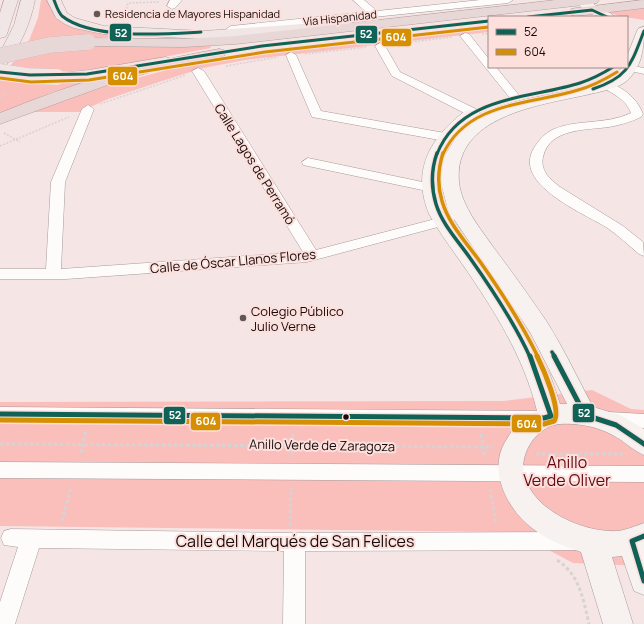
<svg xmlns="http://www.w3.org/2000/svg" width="644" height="624" font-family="Manrope,sans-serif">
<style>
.green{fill:#fabebb}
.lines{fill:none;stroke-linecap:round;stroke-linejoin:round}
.street-casing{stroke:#a79b9a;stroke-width:1}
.secondary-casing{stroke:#a79b9a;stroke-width:1}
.primary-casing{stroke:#b59f9e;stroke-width:1}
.highway-casing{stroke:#b59f9e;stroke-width:1}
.path-far1{stroke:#d8d3d3;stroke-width:1.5;stroke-dasharray:2 1.5;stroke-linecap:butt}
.path{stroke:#d8d3d3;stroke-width:3;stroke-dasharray:3.5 2.5;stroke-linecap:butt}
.street{fill:#fefbfb;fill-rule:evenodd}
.secondary{fill:#f7f1f0;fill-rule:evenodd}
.primary{fill:#f0e6e5;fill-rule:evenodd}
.highway{fill:#e7d7d6;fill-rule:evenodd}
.primary-bridge-casing{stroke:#b59f9e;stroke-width:16;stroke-linecap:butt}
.highway-bridge-casing{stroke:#b59f9e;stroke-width:16;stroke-linecap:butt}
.primary-bridge{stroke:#f0e6e5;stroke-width:16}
.highway-bridge{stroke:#e7d7d6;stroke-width:16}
.bus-1-far2-casing{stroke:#fddfdc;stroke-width:5}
.bus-1-far1-casing{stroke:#fddfdc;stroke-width:6}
.bus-1-casing{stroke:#fddfdc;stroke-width:8}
.bus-2-far2-casing{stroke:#fddfdc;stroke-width:5}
.bus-2-far1-casing{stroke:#fddfdc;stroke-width:6}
.bus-2-casing{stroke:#fddfdc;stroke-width:8}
.bus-1-far2{stroke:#0f6255;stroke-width:3}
.bus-1-far1{stroke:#0f6255;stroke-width:3.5}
.bus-1{stroke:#0f6255;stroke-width:5}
.bus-2-far2{stroke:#d58f02;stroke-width:3}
.bus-2-far1{stroke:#d58f02;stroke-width:3.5}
.bus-2{stroke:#d58f02;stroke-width:5}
.poi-dot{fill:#635756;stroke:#fddfdc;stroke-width:1.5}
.bus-dot{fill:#140b0a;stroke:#fddfdc;stroke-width:1.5}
.labels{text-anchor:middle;stroke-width:4;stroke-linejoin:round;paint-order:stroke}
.far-poi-label{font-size:11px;fill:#140b0a;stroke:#fddfdc;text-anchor:start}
.far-street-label{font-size:11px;fill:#140b0a;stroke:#fddfdc}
.street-label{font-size:13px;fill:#140b0a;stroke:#fddfdc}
.poi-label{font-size:13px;fill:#140b0a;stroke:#fddfdc;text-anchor:start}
.near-park-label{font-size:16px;fill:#620912;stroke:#fddfdc}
.near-street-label{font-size:16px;fill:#140b0a;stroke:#fddfdc}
.line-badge{stroke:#fddfdc;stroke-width:1.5}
.badge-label{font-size:11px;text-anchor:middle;font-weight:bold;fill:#fff}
</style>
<rect width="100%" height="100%" fill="#f5e5e4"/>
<path class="green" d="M41,0H53L58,12L117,33L110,37L79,38L103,45L210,46L211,48L99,69L58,72L54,79L110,75L50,93L0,114V79L28,43L38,18Z
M644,8V20L619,16L608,12Z
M489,27V32L245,60L203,68L159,82L108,99L79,112H30L103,87L178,67L213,60L274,51Z
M592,390L631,409L644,410V566L573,563L515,532L0,526V402L504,401Z"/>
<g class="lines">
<g class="street-casing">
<path id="street" d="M170,0H182L175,8L172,9L167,6Z
M353,0H364L377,11L480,0H513L508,3L231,32L226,29L231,26L366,12Z
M465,33L469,34L489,59V67H496L518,94L520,96L518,98H510L460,36Z
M380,43L384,44L400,72L478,110L480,113L478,116H470L392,76L375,46Z
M291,52L296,55L321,111L445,133L451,137L445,141L312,117L286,55Z
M627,65L644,68V74L626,70L624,68Z
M198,68L204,71L316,250L439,218L453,207H463L465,210L449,224L307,262L66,279H0V269H46L51,182L82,109L88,105L94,109L65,182L61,269L303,252L192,71Z
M606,82C622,86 637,98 643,114L641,117C631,122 620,125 609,127C587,130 549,128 543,157C540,171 550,179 560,187L623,226L643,242L644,256L639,254C628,245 618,235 606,227C583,213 512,184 534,148C539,140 545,133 554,129C578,119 606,125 631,113C626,99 613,94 602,87L600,85Z
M308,158L432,184L437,185L439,188L437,191L432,192L303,165L302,162Z
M0,407L544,411L550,413L553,418L550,423L544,425L0,421Z
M608,412L644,414V428L608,426L602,424L599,419L602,414Z
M0,462L644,466V482L0,478Z
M11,529L289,533L576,532L583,534L586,541L583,548L576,550L305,551V624H283L284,551L39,548L15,624H0V602L18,547L4,545L1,538L4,531Z"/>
</g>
<g class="secondary-casing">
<path id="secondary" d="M575,0H590L597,7L612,14L614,17C597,17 586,15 575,0Z
M644,27C644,47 643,64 628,80C618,89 598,92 586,95C540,105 453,116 459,182C462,207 480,228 494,248C512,272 530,297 547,322C564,349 578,379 593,407L620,415L644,429V455C635,451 629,446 621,440C609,432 596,427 582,425C573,424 563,423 554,425C533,431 518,457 525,478C536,512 585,533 618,531C626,530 636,526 644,523V595L634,591L622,556L612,557L633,624H603L581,552C564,546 547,540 532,528C507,509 488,471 505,442C514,427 521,417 537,411C524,357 494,310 463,265C451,248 439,232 429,214C411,170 430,138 465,111L471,110L477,111L479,115L477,118C516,91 595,97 623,67H627V56L637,31L639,28ZM455,139L445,155C448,149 451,143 455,139ZM441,170V183L448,210L530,332L567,404H560L550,375L526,329L449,214C442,200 440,186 441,170Z"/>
</g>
<g class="primary-casing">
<path id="primary" d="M4,0H18L7,34L5,37L0,38V13Z
M21,0H35C30,25 20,46 5,67L0,69V53L14,25Z
M47,0H61L67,13L75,18L104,26L204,31L345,21L350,22L352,25L350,28L345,29L204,39L104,34L74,28L65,24L56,18Z
M166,57L171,59L174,62L171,65C147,71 74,86 52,80L49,77L52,74L89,70Z"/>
</g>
<g class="highway-casing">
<path id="highway" d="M556,0H599L597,3L592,4L236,44L184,47L88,46L83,45L81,42L83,39L88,38L184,39L236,36Z
M644,0V8L576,16L571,15L569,12L571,9L576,8Z
M219,49L224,50L226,53L224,56L164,68L113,83L0,124V113C71,84 143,62 219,49Z"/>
</g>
<path class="path-far1" d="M124,19L128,3L158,2V4
M482,34H489
M394,44L453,37
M305,54L367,47
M226,66L278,57
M0,98L8,91
M100,104L186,75
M4,133L20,142
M0,146L69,117"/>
<path class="path" d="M481,434L485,457
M0,444L493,447
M81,453L86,431
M536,454H623
M292,455L293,432
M490,489L496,524
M62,521L71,487
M290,525L291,488
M557,560C580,575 583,599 589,624"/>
<use href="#street" class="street"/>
<use href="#secondary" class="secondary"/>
<use href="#primary" class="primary"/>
<use href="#highway" class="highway"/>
<g class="primary-bridge-casing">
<path id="primary-bridge" d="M0,72L28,76L57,77"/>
</g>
<g class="highway-bridge-casing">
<path id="highway-bridge" d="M0,56L50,45L88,42"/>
</g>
<use href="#primary-bridge" class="primary-bridge"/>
<use href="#highway-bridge" class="highway-bridge"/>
<g class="bus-1-far2-casing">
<path id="bus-1-far2" d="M54,0C56,5 58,12 62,16C92,40 165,34 201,32
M528,17L592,10L607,17
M0,72L30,75L87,74L262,46L489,21
M593,89C629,77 631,64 644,31
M437,154C460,95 530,99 580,83C592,79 602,74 613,67"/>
</g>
<g class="bus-1-far1-casing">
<path id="bus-1-far1" d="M437,153C431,170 431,187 436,204C442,224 458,241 470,258C492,289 514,322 530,357
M552,352L555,357"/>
</g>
<g class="bus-1-casing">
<path id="bus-1" d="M554,356L585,415L616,425L644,444
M0,414L544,418L551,416L530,356
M644,536L632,541L644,581"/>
</g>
<g class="bus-2-far2-casing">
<path id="bus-2-far2" d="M0,78L31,82L89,80L265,52L489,27
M443,154C468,101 530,105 578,90C593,86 604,80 617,72"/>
</g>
<g class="bus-2-far1-casing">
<path id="bus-2-far1" d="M443,153C438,169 437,185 442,201C449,225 467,243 481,263C502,293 522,324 538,357"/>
</g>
<g class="bus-2-casing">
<path id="bus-2" d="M0,420L544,424L554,421C562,411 543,368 537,356"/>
</g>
<use href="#bus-1-far2" class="bus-1-far2"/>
<use href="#bus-1-far1" class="bus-1-far1"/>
<use href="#bus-1" class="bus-1"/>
<use href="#bus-2-far2" class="bus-2-far2"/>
<use href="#bus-2-far1" class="bus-2-far1"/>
<use href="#bus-2" class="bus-2"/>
</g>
<g class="poi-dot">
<circle cx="97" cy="14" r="4"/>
<circle cx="243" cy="318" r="4"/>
</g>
<circle class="bus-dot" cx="346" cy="417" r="3.5"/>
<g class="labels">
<g class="far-poi-label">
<text x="105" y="18">Residencia de Mayores Hispanidad</text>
</g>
<g class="far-street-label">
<text transform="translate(340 18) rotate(-6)" y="4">Vía Hispanidad</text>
</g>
<g class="street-label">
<text transform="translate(255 164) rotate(58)" y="5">Calle Lagos de Perramó</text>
<text transform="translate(233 261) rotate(-5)" y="5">Calle de Óscar Llanos Flores</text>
<text transform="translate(322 445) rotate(1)" y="5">Anillo Verde de Zaragoza</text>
</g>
<g class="poi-label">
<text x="251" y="316">Colegio Público<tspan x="251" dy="15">Julio Verne</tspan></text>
</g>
<g class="near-park-label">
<text x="567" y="468">Anillo<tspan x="567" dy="18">Verde Oliver</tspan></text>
</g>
<g class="near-street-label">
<text x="295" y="547">Calle del Marqués de San Felices</text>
</g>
</g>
<g class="line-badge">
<rect x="109" y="23" width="23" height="19" rx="4" fill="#0f6255"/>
<rect x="355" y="25" width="23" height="19" rx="4" fill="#0f6255"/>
<rect x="381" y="28" width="31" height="19" rx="4" fill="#d58f02"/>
<rect x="107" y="66" width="31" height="20" rx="4" fill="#d58f02"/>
<rect x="572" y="403" width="23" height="20" rx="4" fill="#0f6255"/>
<rect x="163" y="406" width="23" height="19" rx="4" fill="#0f6255"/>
<rect x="190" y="412" width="31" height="19" rx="4" fill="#d58f02"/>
<rect x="511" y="414" width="31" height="19" rx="4" fill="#d58f02"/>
</g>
<g class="badge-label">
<text x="121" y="37">52</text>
<text x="366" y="38">52</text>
<text x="396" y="41">604</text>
<text x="123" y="80">604</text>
<text x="584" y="417">52</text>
<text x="175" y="419">52</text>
<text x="206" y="425">604</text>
<text x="527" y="428">604</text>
</g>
<rect x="488" y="16" width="140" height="52" fill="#fddfdc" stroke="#a08a88"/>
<rect x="496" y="29" width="20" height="6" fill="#0f6255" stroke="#a08a88"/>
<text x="524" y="36" font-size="12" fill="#140b0a">52</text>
<rect x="496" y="49" width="20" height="6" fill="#d58f02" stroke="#a08a88"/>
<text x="524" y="56" font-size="12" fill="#140b0a">604</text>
</svg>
